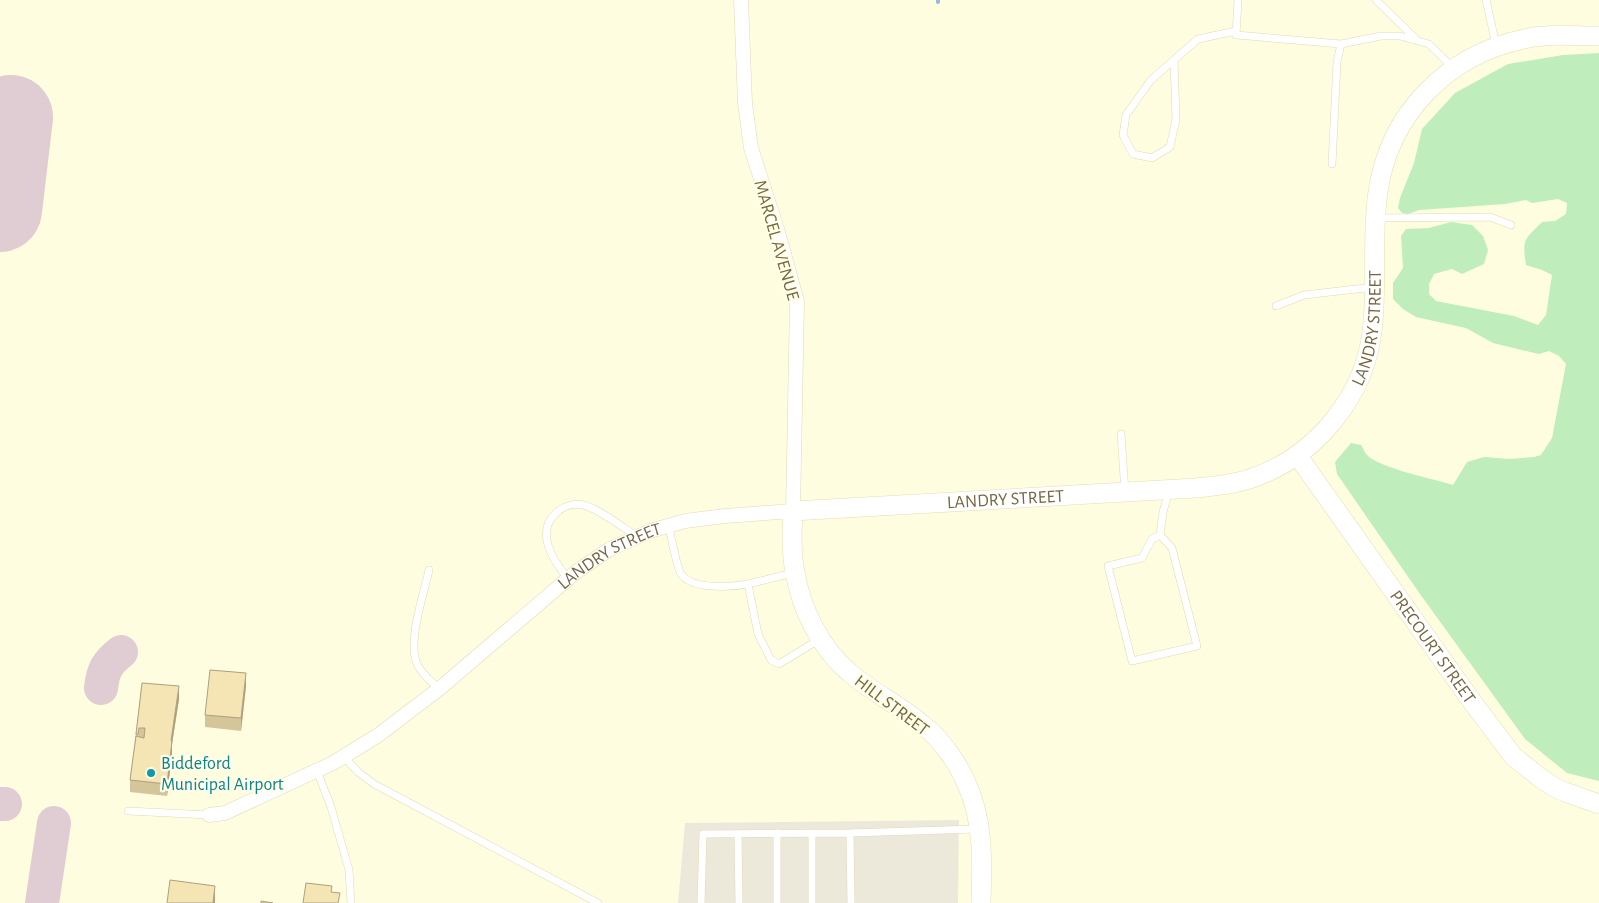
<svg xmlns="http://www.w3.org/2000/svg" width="1599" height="903" font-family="'Alegreya Sans',sans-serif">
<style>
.industrial{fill:#ece9db}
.green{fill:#bfedbc}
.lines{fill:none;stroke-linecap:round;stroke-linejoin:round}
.stream{stroke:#97b9dc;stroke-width:4}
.taxiway{stroke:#e0cdd4;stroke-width:34}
.runway{stroke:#e0cdd4;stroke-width:84}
.lane-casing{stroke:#e1d9b7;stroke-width:8}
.street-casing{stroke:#e1d9b7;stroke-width:15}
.secondary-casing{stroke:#e6ddb4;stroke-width:20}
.lane{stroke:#fff;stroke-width:7}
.street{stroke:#fff;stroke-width:14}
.secondary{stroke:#fff;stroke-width:19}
.wall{fill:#d4c59b}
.shaded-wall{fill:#aca07e}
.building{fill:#f6e5b4;stroke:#aca07e}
.culture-dot{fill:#0f9aa8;stroke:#fffee7;stroke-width:2}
.labels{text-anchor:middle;stroke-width:4.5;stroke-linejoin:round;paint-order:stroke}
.street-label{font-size:18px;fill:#776844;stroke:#fffee7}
.culture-label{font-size:18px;fill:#0d838f;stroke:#fffee7;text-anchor:start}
</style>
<rect width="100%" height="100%" fill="#fefddf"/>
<path class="industrial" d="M959,820L958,903H678L685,823Z"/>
<path class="green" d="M1599,53V781L1567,773L1525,739L1420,594L1337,474L1335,462L1351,443L1361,445C1363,448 1365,453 1367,455C1379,468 1434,479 1453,485L1467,462L1484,457L1509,459L1534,457L1541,455L1552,438L1566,364L1559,356L1549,351L1539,354L1493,343L1466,328L1416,317L1403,309L1393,299V283L1403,268L1401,236L1406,229L1429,228L1451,222L1472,225L1483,236L1488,250L1484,264L1462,274L1452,269L1434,274L1429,284V294L1436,301L1514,316L1538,325L1546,315L1552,275L1542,270L1526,265C1522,239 1524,240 1542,222L1555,221L1566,214L1567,203L1558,199L1532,203L1526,200L1505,204L1419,210L1408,214L1402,213L1398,208L1400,198L1414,163L1422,129L1455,93L1508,64L1563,55Z"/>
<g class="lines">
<path class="stream" d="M938,0V2"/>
<path class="taxiway" d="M101,688C103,670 107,663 121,652
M0,804H5
M42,903L54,823"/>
<path class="runway" d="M0,210L11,117"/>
<g class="lane-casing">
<path id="lane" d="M1238,0L1236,35L1341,44
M1376,0L1416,39
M1486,0L1496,45
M1174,61L1176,119L1170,147L1152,158L1133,154L1123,135L1126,115L1151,80L1198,39L1236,31
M1332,164L1337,62L1341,44L1381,36H1400L1429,44L1453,68
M1376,218L1490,217L1511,225
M1276,306L1304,295L1374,287
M1121,434L1125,492
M668,525C671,534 677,569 681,574C692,590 732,587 748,584
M1160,535L1152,539L1142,558L1108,566L1132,661L1197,646L1172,548L1160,535L1163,512L1169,491
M429,570C424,594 406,644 418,666C423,675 432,682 439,689
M793,573L748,584L758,634L771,660L779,664L820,639
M568,579C553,560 534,532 557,512C564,506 574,503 583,505C598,508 622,527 636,536
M344,757L358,772L374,784L598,903
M317,771L331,807L349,870L351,903
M128,811L209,815
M738,834L739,903
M701,903L703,834L850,833
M777,903V833
M812,903V833
M851,903L850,833L977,829"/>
</g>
<g class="street-casing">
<g id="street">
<path id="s1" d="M209,815L225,813L333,763L377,736L439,689L576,572L610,549L650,531L685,521L725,516L793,511L797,301L778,232L751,148L745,103L741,0"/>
</g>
</g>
<g class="secondary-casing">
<g id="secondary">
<path id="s2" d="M1297,455L1473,703L1513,756L1539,777L1554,787L1565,792L1599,804"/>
<path id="s3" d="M981,903C982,865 984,823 968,787C959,765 943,741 924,726C901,706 873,693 850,673C821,649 801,609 795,572C791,552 792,532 793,511L1196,488C1216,486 1236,484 1255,477C1316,455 1364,397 1372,332C1378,286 1371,238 1378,192C1389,114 1447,55 1524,39C1548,33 1574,36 1599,36"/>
</g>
</g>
<use href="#lane" class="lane"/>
<use href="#street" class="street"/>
<use href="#secondary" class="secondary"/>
</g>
<path class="wall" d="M142,683L179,699L172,744V753L167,796L130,792V780Z
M246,686L241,731L205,727V715Z"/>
<path class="shaded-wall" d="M246,673V686L241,731V718Z
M179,686V699L172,744V753L167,796V784L171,741Z
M215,886V903H213Z"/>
<path class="building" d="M210,670L246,673L241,718L205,715Z
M142,683L179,686L171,741H172L167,784L130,780L136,736L144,738L145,728H139L138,734H136Z
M170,880L215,886L213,903H167Z
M306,883L332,886L331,892L340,893L338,903H303Z
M261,901L273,903H261Z"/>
<circle class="culture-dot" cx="151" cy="773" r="5"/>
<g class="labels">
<g class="street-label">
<text transform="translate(777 240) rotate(74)" y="6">MARCEL AVENUE</text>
<text dy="6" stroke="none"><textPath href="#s3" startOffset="1126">LANDRY STREET</textPath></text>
<text dy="6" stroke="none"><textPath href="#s3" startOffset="676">LANDRY STREET</textPath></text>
<text dy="6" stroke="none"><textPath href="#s1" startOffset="482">LANDRY STREET</textPath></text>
<text dy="6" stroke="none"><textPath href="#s2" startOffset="235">PRECOURT STREET</textPath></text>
<text transform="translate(892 705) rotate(37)" y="6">HILL STREET</text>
</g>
<g class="culture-label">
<text x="161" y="769">Biddeford<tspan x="161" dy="21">Municipal Airport</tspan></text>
</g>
</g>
</svg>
